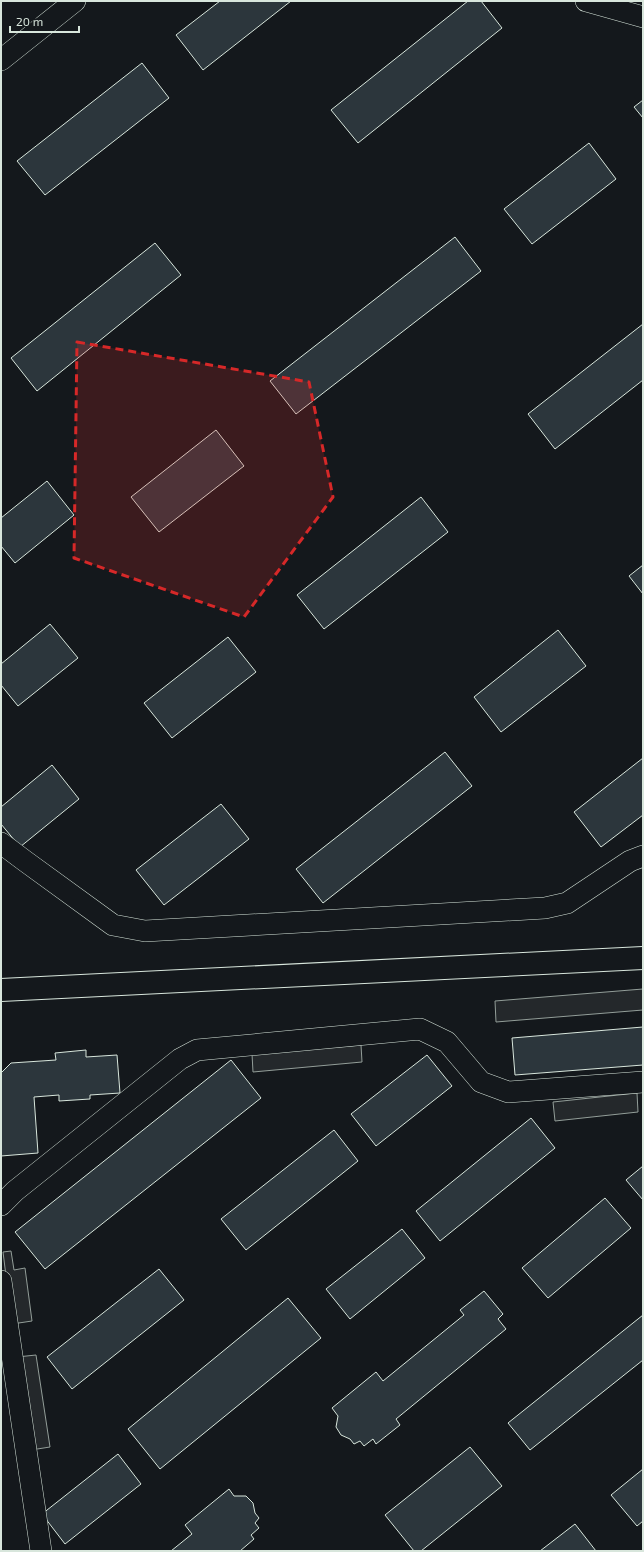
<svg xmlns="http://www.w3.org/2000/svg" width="644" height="1552" font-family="'Exo 2',sans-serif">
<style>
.parking{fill:#24282b;stroke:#939e99}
.building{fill:#2c363c;stroke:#d8e6dc}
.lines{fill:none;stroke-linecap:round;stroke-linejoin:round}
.street-casing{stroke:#d8e6dc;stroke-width:22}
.secondary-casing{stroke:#d8e6dc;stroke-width:24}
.street{stroke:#14181c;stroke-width:21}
.secondary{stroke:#14181c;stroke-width:22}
.marked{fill:#d62828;fill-opacity:0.2;stroke:#d62828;stroke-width:3;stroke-dasharray:8 5;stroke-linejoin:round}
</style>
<rect width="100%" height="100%" fill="#14181c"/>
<path class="parking" d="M643,989V1010L496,1022L495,1001Z
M361,1045L362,1062L253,1072L252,1054Z
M637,1093L638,1112L555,1121L553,1102Z
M11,1251L14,1270L25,1268L32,1321L12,1324L3,1252Z
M36,1355L50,1447L31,1450L17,1357Z"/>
<path class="building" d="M220,1H291L203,70L176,35Z
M468,1H481L502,28L358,143L331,110Z
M142,63L169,98L45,195L17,161Z
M643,100V118L634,107Z
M589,143L616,179L532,244L504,209Z
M455,237L481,271L296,414L270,381Z
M155,243L181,275L37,391L11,358Z
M643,324V380L555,449L528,414Z
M216,430L244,466L159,532L131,497Z
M47,481L74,515L15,563L1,546V518Z
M421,497L448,532L324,629L297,595Z
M643,565V594L629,576Z
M50,624L78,658L18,706L1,685V664Z
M558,630L586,666L501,732L474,697Z
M228,637L256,672L172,738L144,703Z
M445,752L472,786L323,903L296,869Z
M643,758V815L601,847L574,812Z
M52,765L79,799L20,847L1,824V807Z
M221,804L249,839L164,905L136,870Z
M643,1027V1065L515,1075L512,1038Z
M86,1050V1057L117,1055L120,1093L90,1095V1099L59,1101V1095L34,1097L38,1153L1,1156V1073L11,1063L56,1060L55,1053Z
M427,1055L452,1086L376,1146L351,1114Z
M231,1060L261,1098L45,1269L15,1232Z
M531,1118L555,1148L440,1241L416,1211Z
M334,1130L358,1161L246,1250L221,1219Z
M643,1166V1200L626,1180Z
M605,1198L631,1228L548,1298L522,1268Z
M402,1229L425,1258L350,1319L326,1289Z
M159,1269L184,1300L72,1389L47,1357Z
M484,1291L503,1314L498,1319L506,1329L396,1419L400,1425L376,1444L373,1439L364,1446L360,1441L354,1444L350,1439L341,1435L336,1427L338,1416L332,1408L376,1372L383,1381L464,1315L460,1310Z
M288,1298L321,1338L160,1469L128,1429Z
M643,1315V1360L530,1450L508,1423Z
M470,1447L502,1486L421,1551H414L385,1515Z
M118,1454L141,1484L65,1544L42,1514Z
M643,1469V1521L637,1526L611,1495Z
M229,1489L234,1496H246L253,1503L255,1513L259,1518L255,1523L259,1528L251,1535L254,1539L240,1551H171L192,1534L185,1525Z
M575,1524L596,1551H540Z"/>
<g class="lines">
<g class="street-casing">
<path id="street" d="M586,1L643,17
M1,60L75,1
M1,843L25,861L113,925L145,931L545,908L567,903L630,861L643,856
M1,1205L15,1191L180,1059L197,1050L420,1029L447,1042L481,1082L508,1092L643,1082
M1,1281L41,1551"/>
</g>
<g class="secondary-casing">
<path id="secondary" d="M1,990L643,958"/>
</g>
<use href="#street" class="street"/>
<use href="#secondary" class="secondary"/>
</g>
<path class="marked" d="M77,342L309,382L333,497L244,617L74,558Z"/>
<rect width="644" height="1552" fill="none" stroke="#d8e6dc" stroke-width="4"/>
<path d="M10 26v6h69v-6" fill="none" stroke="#d8e6dc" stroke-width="2"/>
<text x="16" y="26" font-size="12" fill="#d8e6dc" stroke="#14181c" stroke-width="3" paint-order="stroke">20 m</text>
</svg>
